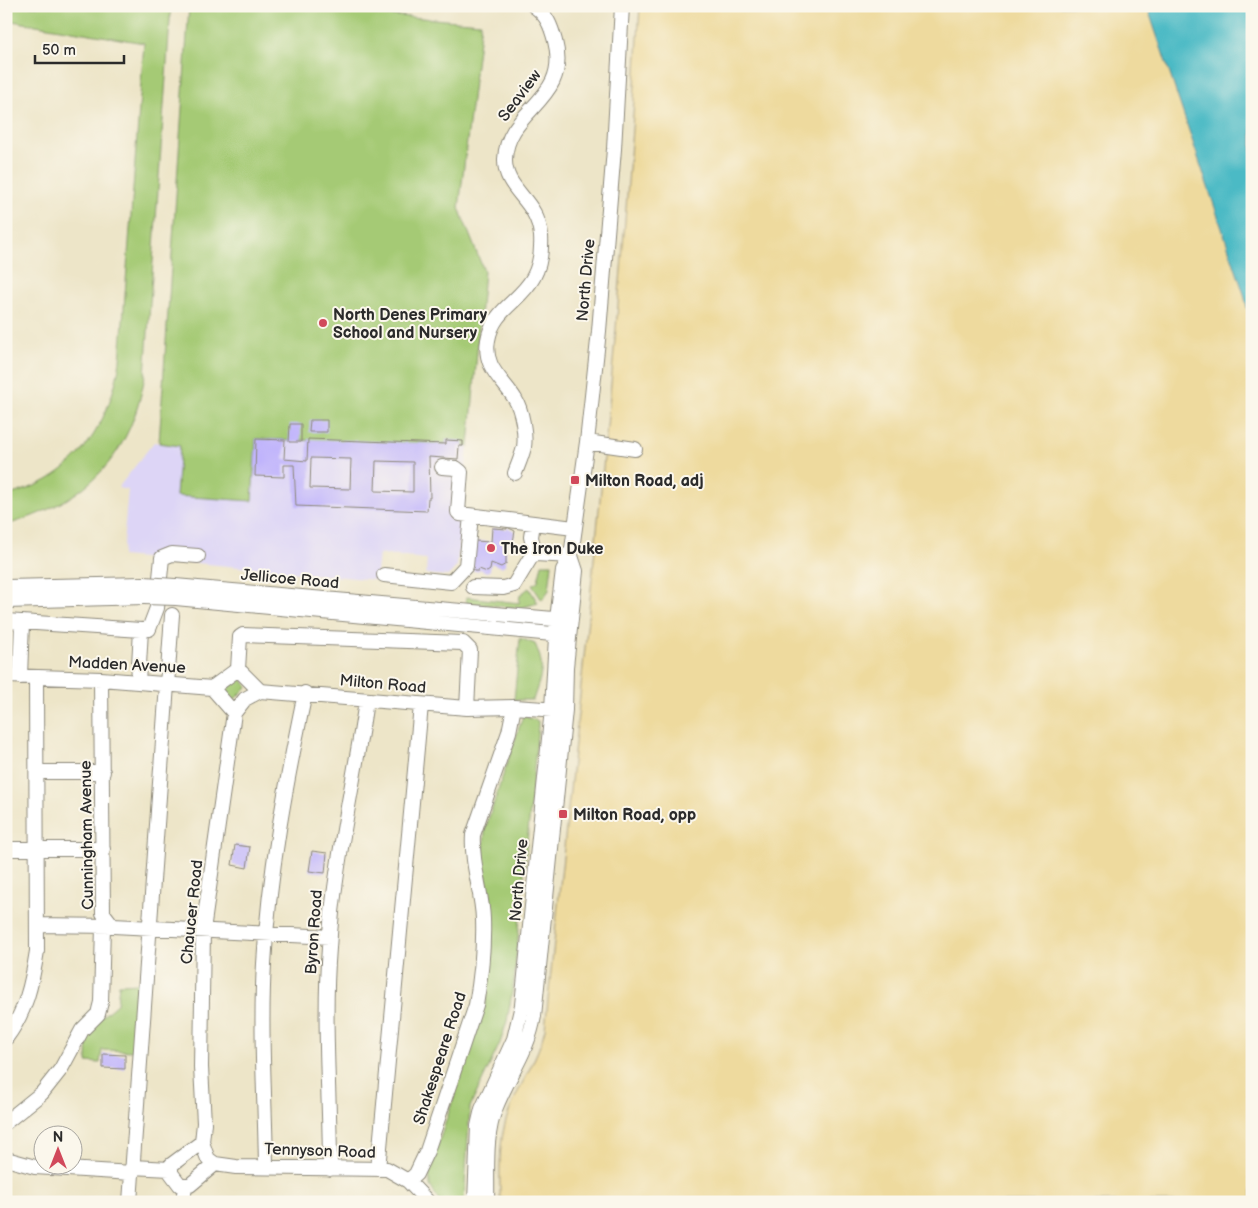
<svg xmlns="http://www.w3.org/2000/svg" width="1258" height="1208" font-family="'Balsamiq Sans',sans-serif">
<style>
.built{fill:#ddd5f6}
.green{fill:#a5ca74;stroke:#687a50}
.sand{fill:#eeda9e;stroke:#8c8264}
.water{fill:#4cbac5;stroke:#3c7278}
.building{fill:#c0b4fc;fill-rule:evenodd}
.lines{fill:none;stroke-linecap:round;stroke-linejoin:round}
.minor-casing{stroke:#8c887a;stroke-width:16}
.minor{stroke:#fff;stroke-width:14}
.minor-bridge-casing{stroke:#8c887a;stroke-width:16;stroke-linecap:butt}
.minor-bridge{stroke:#fff;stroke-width:14}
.poi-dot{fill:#d1495b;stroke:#fbf7ec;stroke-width:2}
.labels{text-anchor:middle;stroke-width:4;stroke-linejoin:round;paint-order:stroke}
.street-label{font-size:16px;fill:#2b2b2b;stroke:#fbf7ec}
.poi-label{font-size:16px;font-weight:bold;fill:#2b2b2b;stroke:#fbf7ec;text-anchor:start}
</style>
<rect width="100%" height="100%" fill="#fbf7ec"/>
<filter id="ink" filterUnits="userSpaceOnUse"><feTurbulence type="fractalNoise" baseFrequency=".02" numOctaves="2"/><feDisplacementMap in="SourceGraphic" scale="10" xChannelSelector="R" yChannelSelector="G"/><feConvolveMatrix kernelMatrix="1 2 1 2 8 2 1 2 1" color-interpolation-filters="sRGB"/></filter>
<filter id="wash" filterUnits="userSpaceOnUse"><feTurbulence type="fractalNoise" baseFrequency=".0096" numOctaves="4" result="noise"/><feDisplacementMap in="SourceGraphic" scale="20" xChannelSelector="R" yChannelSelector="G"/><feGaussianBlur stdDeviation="1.12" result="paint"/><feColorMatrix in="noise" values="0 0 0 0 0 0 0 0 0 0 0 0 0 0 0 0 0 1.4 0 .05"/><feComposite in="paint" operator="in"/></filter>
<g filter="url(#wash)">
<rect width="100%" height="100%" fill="#ede5c8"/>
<path class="built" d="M189,6H279L481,23L459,208L484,271L457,566L448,576L426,574L427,559L379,554L376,580L122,556L128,490L118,488L154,442L159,443Z"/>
<path class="green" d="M6,6H171L145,375C131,458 86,502 6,525V496C22,491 38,486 52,477C92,452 113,406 120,361L144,43L6,20Z
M189,6H279L481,23L459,208L484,271L469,446H463L462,441L446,440V444L256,439L252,501L176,496L180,446L159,443Z
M542,564H552L549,590L542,600L532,585L538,581Z
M529,588L538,603L520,608L466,603V597L519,603L520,595Z
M520,638L535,644C546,668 541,675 533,700H514Z
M237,679H241L248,686L234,700L230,699L224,693Z
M523,716L538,721V726L514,981L507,1021L500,1043L470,1107L464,1202H440L430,1186L429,1171L486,1002L492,952V905L483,862L485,829Z
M140,983L136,1051L102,1050L100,1063L87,1062L88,1028L117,1004L119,984Z"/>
<path class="sand" d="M640,6H1152L1252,310V1202H509L500,1197C500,1167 498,1138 510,1109C522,1080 537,1061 545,1029C580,689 620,348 640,6Z"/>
<path class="water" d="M1147,6H1252V329L1244,294Z"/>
<g id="blocks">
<path class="building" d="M310,420H327V432H309Z
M290,424H301V442H289Z
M256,439L285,440L284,459L307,461L308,439L446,444V440L463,441V446H459L458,459L429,457L430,498H428L427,511L296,506L294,465H284V477L255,476ZM311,458L351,459L350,489L310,488ZM376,461L413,462V492L375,491Z
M507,527L515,531L513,542L506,544V564L501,567L491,563L490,570L487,572L479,569L478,571H474L472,568L475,541L491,542L492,528L507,529Z
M235,845L250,847L247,868L232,865Z
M312,851L327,853L325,873L309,871Z
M103,1054L125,1055V1069L103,1068Z"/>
</g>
</g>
<g filter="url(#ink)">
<use href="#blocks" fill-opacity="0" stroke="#8c887a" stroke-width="1"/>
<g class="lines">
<g class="minor-casing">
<path id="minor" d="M587,442L635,449
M442,467L456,468L461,472L458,512L460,514L574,528
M515,473C518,465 522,456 524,447C526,435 522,410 515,399C503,379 483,368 488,340C495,297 545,300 541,236C538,199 504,191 505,159C507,108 571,101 555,41C551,26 547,15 534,6
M533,523L531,537L535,554
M384,575L451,582L466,566L471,516
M175,586L565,620
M6,587L144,584
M473,587L503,588L514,585L531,557L535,554L571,556
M176,598L563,635
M6,601L144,597
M6,621L141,630
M238,669L240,637L243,635L463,643L470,650L467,708
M6,676L101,679L212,688L234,713
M20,677L22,622
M101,679L103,913L113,926L330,937
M138,682L141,630L149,629L157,608L162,558L172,554L198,556
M212,688L238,669L260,691L467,708L514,707L559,710
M260,691L245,699L234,713L203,930L201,1067L204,1123L202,1142L205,1151L208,1159L215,1164L236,1167L387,1169L408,1181L428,1202
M37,772H103
M6,849H103
M37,925L112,926
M6,1038C26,1012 32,983 37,951L36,677
M6,1122L42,1093L61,1069L82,1030L98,1014L101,1002L103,926
M202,1142L171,1165V1173L180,1185H190L215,1164
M6,1159L35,1167L132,1173
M266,1166C265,1099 260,1031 264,964C269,872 286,783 305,693
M132,1167L170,1169
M330,1169C330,1095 323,1022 329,948C334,865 354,784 366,701
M378,1169L421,705
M408,1181L416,1174L427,1151L476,1005C481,977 484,948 483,919C482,891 471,864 473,835L509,732L514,707
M130,1202L172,615
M183,1202L185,1186
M475,1202L478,1126L482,1109L514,1039L522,1005L552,709L557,619L563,570L571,556
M487,1202C488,1171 484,1136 496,1107C509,1074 528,1052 534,1016L565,710L566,667L576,571L571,556L587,442L599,331L614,149L622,6"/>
</g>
<use href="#minor" class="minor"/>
<g class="minor-bridge-casing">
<path id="minor-bridge" d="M144,584L175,586
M144,597L176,598"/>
</g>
<use href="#minor-bridge" class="minor-bridge"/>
</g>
</g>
<g class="poi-dot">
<circle cx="323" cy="323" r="5"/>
<rect x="570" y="475" width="10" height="10" rx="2.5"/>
<circle cx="491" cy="548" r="5"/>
<rect x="558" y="809" width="10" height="10" rx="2.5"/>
</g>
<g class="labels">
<g class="street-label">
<text transform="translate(519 95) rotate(-53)" y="6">Seaview</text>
<text transform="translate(585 280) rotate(-85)" y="6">North Drive</text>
<text transform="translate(290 578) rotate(5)" y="6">Jellicoe Road</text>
<text transform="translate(127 664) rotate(3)" y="6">Madden Avenue</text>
<text transform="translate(383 683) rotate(5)" y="6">Milton Road</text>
<text transform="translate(86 835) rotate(-91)" y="6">Cunningham Avenue</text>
<text transform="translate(518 880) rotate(-85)" y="6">North Drive</text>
<text transform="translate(191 912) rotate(-84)" y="6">Chaucer Road</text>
<text transform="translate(313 932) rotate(-86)" y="6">Byron Road</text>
<text transform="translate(439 1058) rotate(-72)" y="6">Shakespeare Road</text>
<text transform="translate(320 1150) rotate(2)" y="6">Tennyson Road</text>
</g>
<g class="poi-label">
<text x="333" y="320">North Denes Primary<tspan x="333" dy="18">School and Nursery</tspan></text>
<text x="585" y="486">Milton Road, adj</text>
<text x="501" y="554">The Iron Duke</text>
<text x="573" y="820">Milton Road, opp</text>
</g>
</g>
<rect width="1258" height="1208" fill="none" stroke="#fbf7ec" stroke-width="25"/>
<g transform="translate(58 1150)"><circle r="24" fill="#fbf7ec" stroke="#a8a59f"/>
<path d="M0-4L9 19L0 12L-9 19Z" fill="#d1495b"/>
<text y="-8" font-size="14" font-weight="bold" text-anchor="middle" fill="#2b2b2b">N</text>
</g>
<path d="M35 55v8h89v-8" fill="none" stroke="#2b2b2b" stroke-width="2.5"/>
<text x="42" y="55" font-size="15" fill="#2b2b2b" stroke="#fbf7ec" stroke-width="4" paint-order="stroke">50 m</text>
</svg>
